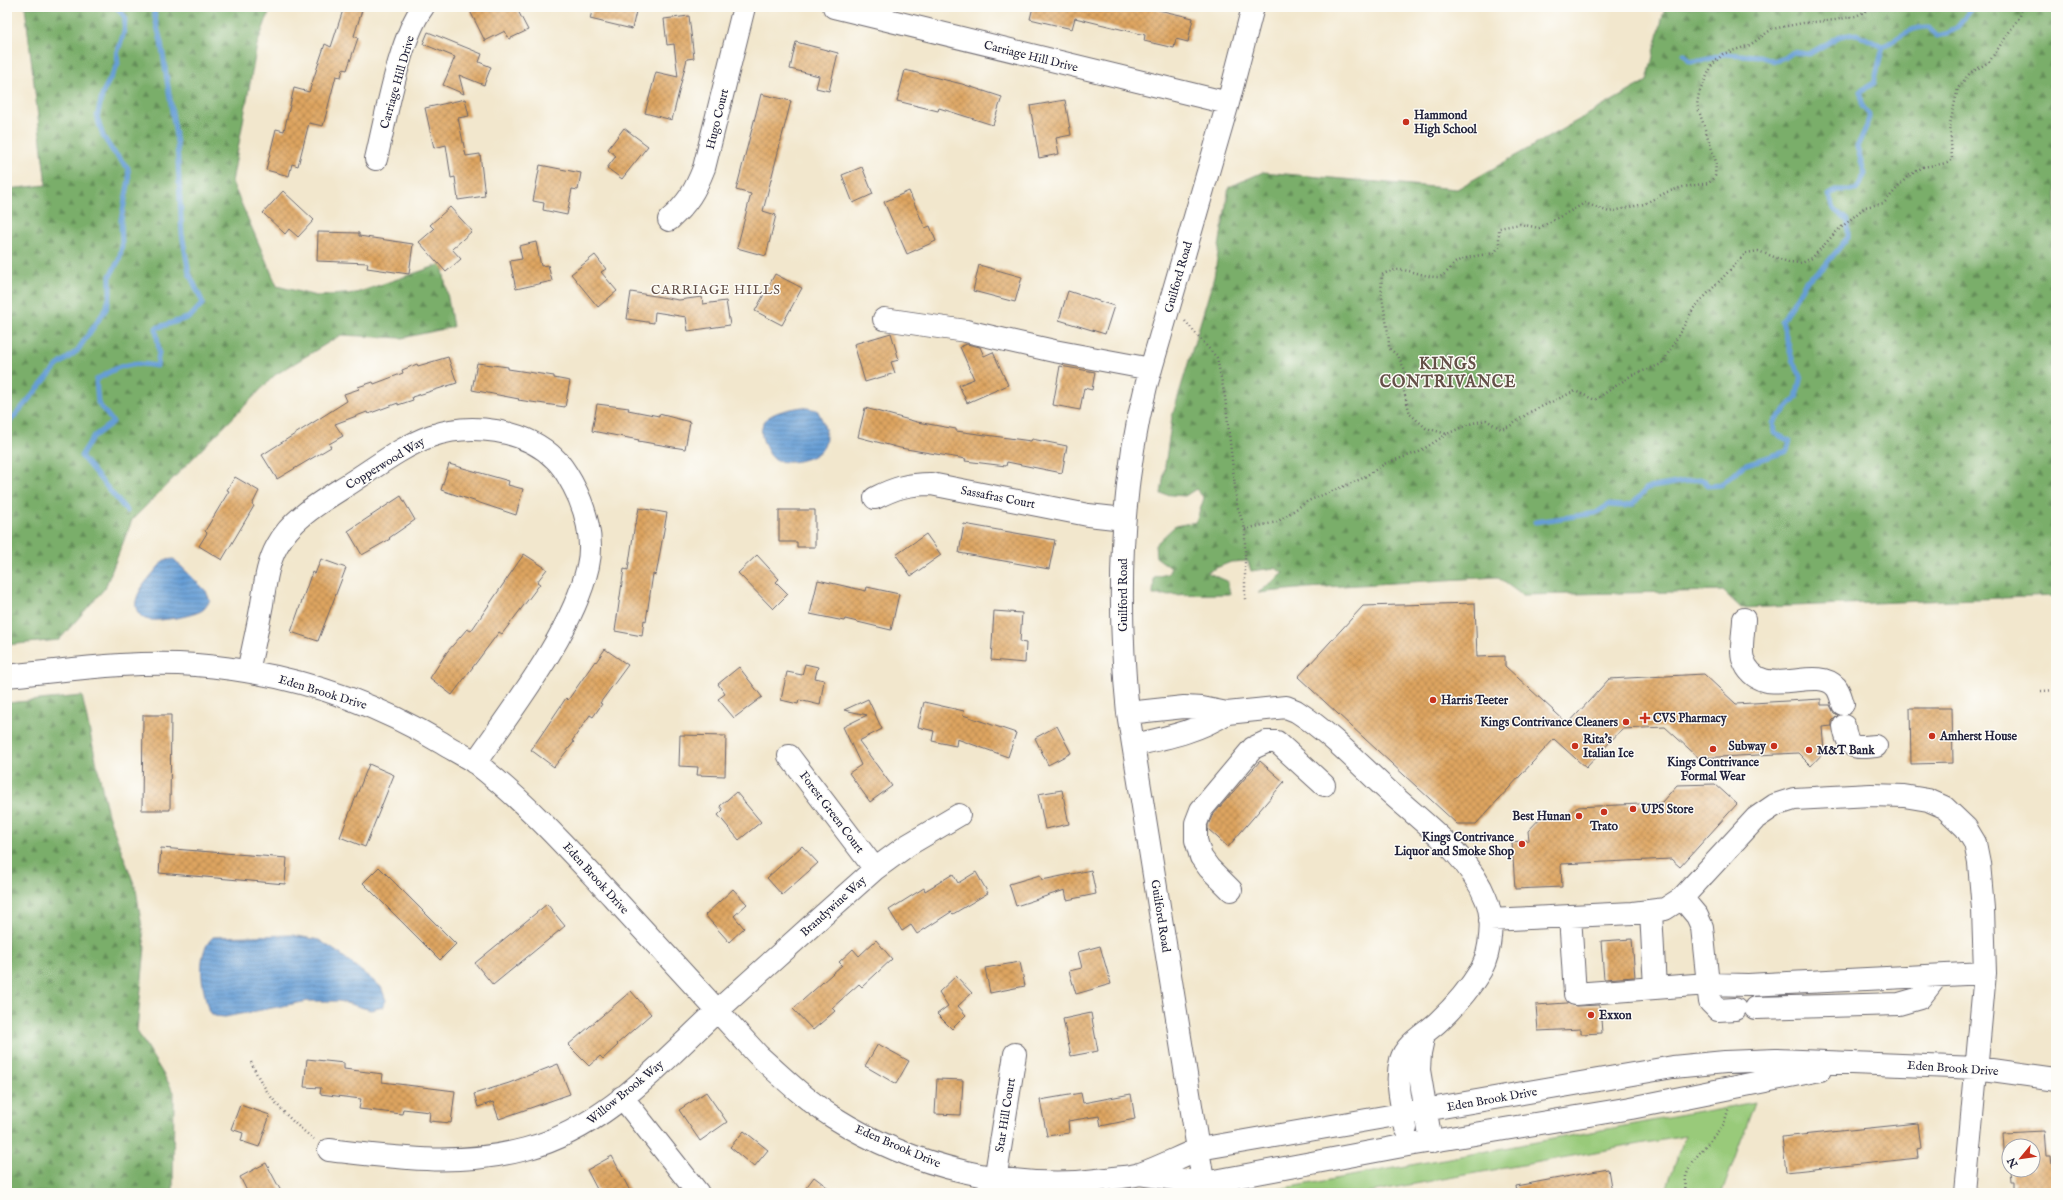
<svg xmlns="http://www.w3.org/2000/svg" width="2063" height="1200" font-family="'IM FELL English',serif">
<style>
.green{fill:#99ca7a;stroke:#5e765a}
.forest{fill:url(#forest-firs);stroke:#4e6852}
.water{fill:url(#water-rules);stroke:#446088}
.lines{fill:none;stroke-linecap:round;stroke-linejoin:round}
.stream{stroke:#669ed5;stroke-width:5}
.building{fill:url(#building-cross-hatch)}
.minor-casing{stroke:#6b676e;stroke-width:24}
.path{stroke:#6b676e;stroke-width:2.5;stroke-dasharray:1 3;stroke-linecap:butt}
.minor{stroke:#fff;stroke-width:22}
.poi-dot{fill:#c8321e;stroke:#fdfcf7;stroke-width:1.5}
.labels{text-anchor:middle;stroke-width:3;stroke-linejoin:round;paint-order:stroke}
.street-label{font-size:12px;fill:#22223b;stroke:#fdfcf7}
.poi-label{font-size:12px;font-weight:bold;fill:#22223b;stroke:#fdfcf7;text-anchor:start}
.neighbourhood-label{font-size:13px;letter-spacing:1px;fill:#645048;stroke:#fdfcf7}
.district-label{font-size:16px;font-weight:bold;letter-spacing:1px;fill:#645048;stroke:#fdfcf7}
</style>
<defs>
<pattern id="forest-firs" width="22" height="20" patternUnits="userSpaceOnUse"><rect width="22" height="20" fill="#7aae6a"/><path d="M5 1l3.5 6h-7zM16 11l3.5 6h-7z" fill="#648d58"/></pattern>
<pattern id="water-rules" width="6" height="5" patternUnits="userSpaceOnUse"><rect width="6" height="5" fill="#669ed5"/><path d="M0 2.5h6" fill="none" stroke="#5480ae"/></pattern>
<pattern id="building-cross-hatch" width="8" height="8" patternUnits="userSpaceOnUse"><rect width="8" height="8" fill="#dea560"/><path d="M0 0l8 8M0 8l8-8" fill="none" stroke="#b48650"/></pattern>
</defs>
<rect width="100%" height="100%" fill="#fdfcf7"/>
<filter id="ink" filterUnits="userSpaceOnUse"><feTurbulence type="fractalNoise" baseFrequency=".025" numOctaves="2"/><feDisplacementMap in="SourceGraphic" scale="8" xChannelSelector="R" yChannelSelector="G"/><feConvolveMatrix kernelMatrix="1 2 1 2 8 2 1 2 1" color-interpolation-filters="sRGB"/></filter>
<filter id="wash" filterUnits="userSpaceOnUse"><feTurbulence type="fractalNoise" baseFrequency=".012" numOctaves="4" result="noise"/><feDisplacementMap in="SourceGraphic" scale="16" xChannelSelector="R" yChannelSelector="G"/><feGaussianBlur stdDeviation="0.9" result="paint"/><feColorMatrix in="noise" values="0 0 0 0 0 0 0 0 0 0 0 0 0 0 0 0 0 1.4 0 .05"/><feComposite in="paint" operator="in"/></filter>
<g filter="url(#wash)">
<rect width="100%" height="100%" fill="#f2e7cd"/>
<path class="green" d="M1755,1102L1722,1193H1665L1685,1136L1364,1193H1258Z"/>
<path class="forest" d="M25,7H271L257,45L232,182L277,286L316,296L356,293L442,264L453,327L402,338L341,335L275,375L132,520L105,588L59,640L7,645V189L46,185Z
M1665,7H2056V596L1741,608L1723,591L1522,595L1497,577L1307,588L1258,593L1284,573L1275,568L1251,571L1248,561L1231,562L1206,572L1227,581L1230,594L1153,595L1154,577L1168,574L1171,568L1156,557L1155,545L1175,526L1196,522L1204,498L1196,489L1185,496L1161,494L1172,417L1214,277L1229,187L1263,172L1457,189L1647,81Z
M82,696L108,815L136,889L145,947L137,1031L174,1092L173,1193H7V703Z"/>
<path class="water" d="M802,407L817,410C823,420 830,437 823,448C815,460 786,466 774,459C769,455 767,449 764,443C753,414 781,411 802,407Z
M174,559L206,591L210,601C208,603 206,607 204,609C196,616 162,621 151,620C141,620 134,610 136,601C139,586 155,572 164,560Z
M292,935L319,940L340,954L381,987L386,1000L383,1007L371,1010L339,1001H308L225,1017L215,1016L209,1012C203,990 194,955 213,937Z"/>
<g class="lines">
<path class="stream" d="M1684,54L1690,61H1701L1723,54L1759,56L1775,61L1785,58L1793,52L1809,54L1840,36L1857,34L1883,47
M7,425L57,366L77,351L106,309L110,295V276L119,260L122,246L121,220L129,180L128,168L112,150L103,136L97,117L103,92L118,64L117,54L124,32L125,17L116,7
M127,511L81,456L93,437L113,422L98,403L96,380C119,365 129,361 157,366L159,352L156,328L190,317L203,303L189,273L182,234L177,143L161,42L155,18L154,7
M1535,522L1596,513L1608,505L1624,506L1633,504L1647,488L1699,479L1704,480L1708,486L1721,485L1744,465L1787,451L1790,441L1774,433L1773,423L1796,398L1801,376L1793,362L1782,321L1806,281L1823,268L1848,237V221L1834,209L1829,195L1837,190H1856L1865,174L1857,147L1869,121V114L1862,106L1861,91L1874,83L1883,47C1898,38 1911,26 1929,27L1936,36C1960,32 1959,24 1972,7"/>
</g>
<g id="blocks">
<path class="building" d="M344,7H363L354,36L358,38L347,70L343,69L341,77L336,76L323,126L309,123L298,166L292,164L289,176L266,170L276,129L284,131L294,88L309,92L325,44L331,47Z
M478,7H516L528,30L509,39L505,31L485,41L470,11Z
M593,7H637L632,29L590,19Z
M1033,7H1146L1193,18L1188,42L1176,39L1174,48L1144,41L1145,35L1075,18L1072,29L1030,19Z
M689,16L694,58L687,59L672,120L645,113L656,72L678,77L674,44L667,45L664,19Z
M428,32L482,54L479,62L491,67L484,85L459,75L464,94L443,85L455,57L423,44Z
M796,42L838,53L829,91L816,88L819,76L790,69Z
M905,70L962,84L1002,97L993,125L939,108L938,111L897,101Z
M761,94L791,101L763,211L776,215L766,256L737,248L751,194L736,190Z
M465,99L469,116L458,118L466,156L480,154L485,196L458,200L455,177L451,178L446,145L434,148L425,108Z
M1065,100L1071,135L1056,138L1059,154L1039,158L1030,106Z
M624,128L648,146L622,179L607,168L616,156L608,149Z
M540,165L581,173L578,190L572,189L567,215L543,210L544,203L533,201Z
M862,167L873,194L853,203L842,175Z
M283,191L314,220L298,237L289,229L285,234L263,213Z
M909,191L925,228L930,226L936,241L907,254L884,202Z
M450,207L472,231L452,249L461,259L446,272L419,242L434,229L430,225Z
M318,232L359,233V236L413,244L409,274L367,268L368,263L317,261Z
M536,242L541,266L548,265L552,281L516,289L510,261L522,259L519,246Z
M595,255L606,269L601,272L617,291L598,307L571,274Z
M979,265L1022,277L1015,302L973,291Z
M775,274L802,288L782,325L755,311Z
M1068,291L1114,306L1105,334L1059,320Z
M631,292L679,300L702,297L703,304L726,301L730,325L688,331L686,317L655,312L654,323L627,319Z
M891,333L899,360L891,362L895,373L865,382L854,344Z
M967,344L980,347L984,356L993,352L1008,385L967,403L959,385L974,379L960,347Z
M448,357L457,383L412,397L413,400L398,405V403L368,414L367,412L335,424L343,436L329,444L331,447L277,479L262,455L347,401L344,394L359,389L358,387L373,382L374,384L403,373L402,370L417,364L418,366Z
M477,363L508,367V369L554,376V378L570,381L565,407L518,400L519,399L472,390Z
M1060,366L1095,372L1092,390L1084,388L1080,410L1053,405Z
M597,404L629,408L628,410L659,416V414L690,422L685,449L638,441L639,440L592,431Z
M865,408L917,422L956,429V431L1031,441L1032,439L1067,446L1062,473L1007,462L1006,466L965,461L966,459L900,448L858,437Z
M449,464L509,481L508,485L523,489L516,515L441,490Z
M235,477L259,491L252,505L254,506L222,560L199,546L207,533L205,531L229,491L227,490Z
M401,496L415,520L389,538L390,539L362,555L348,531Z
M639,508L667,513L656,575L653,574L646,621L644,620L642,636L615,631L624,569L628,570L635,523H636Z
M779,510H815V547H797V542H779Z
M964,524L1055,540L1049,569L959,553Z
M926,534L941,555L911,576L896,555Z
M524,554L547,569L537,582L540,584L502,634L499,632L452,695L430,678L447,652L467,629L471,631Z
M757,555L779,579L776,582L788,594L773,609L738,573Z
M321,559L346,568L318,641L291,632L312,572L315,574Z
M818,580L866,591L867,587L899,594L891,630L845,619L844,621L810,614Z
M1475,603L1477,657L1505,656V666L1568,724L1609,679L1704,674L1736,704L1821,699V705H1830L1834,713L1838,715L1832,721V726L1822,727L1824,752L1811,766L1798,753L1699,758L1665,727L1622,729L1586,768L1554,739L1476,824H1457L1298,677L1363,606Z
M994,611L1022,613L1020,642L1026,643L1025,663L991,660Z
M605,649L628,665L600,703L602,704L593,717L590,715L572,741L574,742L554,767L531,750L566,698L568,700L595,661L596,662Z
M805,664L818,667L815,678L824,680L820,705L799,700L798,704L781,700L787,672L802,675Z
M739,667L762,697L734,718L718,699L725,694L718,684Z
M868,699L882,729L859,741L892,786L870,802L849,773L861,765L843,727L867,715L844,710Z
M924,702L964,711L963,715L1016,733L1008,757L957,739L956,746L932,741L934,731L918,727Z
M1910,708H1952L1953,763L1911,764Z
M143,715H171L170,810H142Z
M1057,726L1071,753L1048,765L1035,738Z
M680,735L726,736L725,776L697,775L698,767L679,766Z
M1260,761L1284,782L1228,847L1208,829V825L1212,816Z
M369,764L394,775L365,847L340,837Z
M1715,784L1737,804L1680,867L1671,859L1561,864L1562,887L1515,889L1512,842L1529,840L1528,831L1542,816L1569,815L1576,807L1661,803L1677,785Z
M1062,790L1069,824L1045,829L1038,794Z
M736,792L761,822L739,840L718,815L723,810L720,806Z
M802,846L818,863L782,895L767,878Z
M161,848L287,858L285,884L159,873Z
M379,867L456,944L440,960L363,883Z
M1091,870L1096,894L1067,900L1065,890L1016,906L1009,884L1040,875L1042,880Z
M976,872L988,893L953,914L951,912L917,934L911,925L902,931L889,910L924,888L925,891L953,874L958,883Z
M733,889L747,904L734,916L744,928L729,942L705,915Z
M547,904L565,926L493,985L475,963Z
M1632,939L1635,977L1604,979L1601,941Z
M876,940L892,959L862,987L859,984L832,1008L835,1011L813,1030L793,1009L842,965L839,962L853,949L859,956Z
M1100,946L1111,984L1076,994L1069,971L1082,968L1078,952Z
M1020,962L1025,986L990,993L985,968Z
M956,976L972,993L958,1006L966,1015L952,1029L937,1014L948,1006L939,992Z
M631,991L651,1014L617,1044L618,1045L603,1059L600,1056L589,1066L568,1045Z
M1567,1003L1576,1006L1600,1005L1602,1033L1581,1034V1029L1538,1031L1536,1005Z
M1091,1013L1098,1051L1071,1056L1063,1019Z
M878,1044L909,1061L896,1084L865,1066Z
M307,1059L344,1063V1069L383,1074L382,1082L455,1091L451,1123L429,1121L430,1112L403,1109L402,1114L359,1109L361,1099L320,1094L321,1088L304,1087Z
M558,1064L570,1094L499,1119L493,1102L478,1107L474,1094L509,1083Z
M937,1079L963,1080L961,1115L935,1114Z
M706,1092L727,1122L700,1141L679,1110Z
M1081,1093L1083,1103L1131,1094L1135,1119L1101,1126L1099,1116L1068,1121L1069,1133L1047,1136L1040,1100Z
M240,1105L270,1115L259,1147L241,1141L243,1133L231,1129Z
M1918,1123L1921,1149L1917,1150L1918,1158L1786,1172L1782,1137Z
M744,1131L768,1150L754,1167L730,1147Z
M2044,1131L2046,1157H2051L2052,1167H2056V1180L2053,1181L2054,1193H2015V1182H2012L2011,1170H2033V1146H2009V1164H2005L2003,1133Z
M612,1156L631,1193H599L587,1170Z
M266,1163L282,1193H248L240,1177Z
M1608,1169L1612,1193H1517L1516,1186Z
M814,1177L835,1193H802Z"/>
</g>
</g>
<g filter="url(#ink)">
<use href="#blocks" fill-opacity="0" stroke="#6b676e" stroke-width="1"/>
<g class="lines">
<g class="minor-casing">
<path id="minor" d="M834,7L1228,103
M376,159C386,118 399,39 423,7
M669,220C688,203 695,191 704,168L744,7
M884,319L966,331L1054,351L1151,369
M875,498C895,488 908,484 931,484L1088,515L1124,519
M1744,619C1744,628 1740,650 1743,659C1759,705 1815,663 1836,687C1840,692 1841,698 1843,704
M248,671C253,649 258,626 262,604C265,585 267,564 277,546C292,517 326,499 352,482C377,466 403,446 431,436C470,422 525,429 555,459C563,466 568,476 573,485C586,509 594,540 588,566C573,632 513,708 475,763
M7,676C69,670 133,660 196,665C283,672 367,698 442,743C453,750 466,756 477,764C527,803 569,850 612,896C661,949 710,1002 758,1055C782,1077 806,1100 833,1117C912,1167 1014,1192 1107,1179C1118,1177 1130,1177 1140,1174C1160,1167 1179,1157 1199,1149L1673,1067L1725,1062L1776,1060L1977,1068L2056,1079
M1128,713L1184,707L1202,708L1227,713L1286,707L1296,711C1329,732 1357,762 1385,788C1419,820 1469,854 1486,899C1494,917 1491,952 1481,970C1470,988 1455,1006 1439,1021C1428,1032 1405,1044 1401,1060C1395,1082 1402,1106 1406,1128
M1844,726C1847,750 1855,748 1876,746
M1134,745C1169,737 1196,732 1227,713
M789,756L875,869
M1231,890L1209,868L1201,857L1196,840V823L1201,810L1253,748L1266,742H1277L1324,785
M1682,898L1697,916L1702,927L1708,984L1748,985L1985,973
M1651,912L1655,988
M1570,916L1575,994L1708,984L1710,1002L1718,1010L1735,1009
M1490,920L1633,913L1665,909L1682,898L1756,818L1775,805L1794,799L1871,795L1904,796L1928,800L1944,807L1966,828L1975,843L1979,863L1983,909L1985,973L1965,1193
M1755,1008L1899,1004L1920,998L1937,976
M1424,1034L1420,1053L1419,1070L1431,1142
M622,1097L698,1193
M329,1150C398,1158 458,1167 526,1149C605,1128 660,1064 717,1011C770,963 822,916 875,869L908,845L959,815
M1139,1174L1204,1183L1408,1145L1631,1108L1820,1070
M993,1193L1015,1054
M1205,1193L1128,713C1117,603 1119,493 1146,386L1228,103L1253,7"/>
</g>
<path class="path" d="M1867,7L1866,11L1856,16L1835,20L1803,23L1772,29L1750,45L1723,54L1712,65L1699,93L1697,105L1716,162L1715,176L1709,183L1683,187L1667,192L1644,204L1609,212L1585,203L1539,228L1520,224L1499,228V247L1494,253C1483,255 1469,256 1458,261C1450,265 1446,278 1436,277C1418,276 1401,263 1382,275C1379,299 1389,323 1389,348L1398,356L1405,370L1403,388L1410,414L1426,428L1447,434L1469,424L1486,420L1501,429L1510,426L1530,412L1575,391L1595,400L1632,375L1662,364L1694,308L1746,253L1758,251L1788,262L1802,263L1812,258L1837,231L1865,207L1884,203L1907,177L1923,167L1947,163L1952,160L1950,124L1958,88L1970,73L1989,62L2020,16L2022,7
M1185,321L1217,358L1225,397L1237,505L1245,529V600
M1245,529L1277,522L1308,501L1361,479L1386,463L1419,452L1447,434
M2041,691L2056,690
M251,1062C265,1094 286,1118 314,1139
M1685,1193L1686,1176L1692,1162L1724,1124L1729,1107"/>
<use href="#minor" class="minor"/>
</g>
</g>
<g class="poi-dot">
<circle cx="1406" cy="122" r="4"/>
<circle cx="1433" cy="700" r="4"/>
<path d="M1643 712h4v4h4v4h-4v4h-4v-4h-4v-4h4z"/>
<circle cx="1626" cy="722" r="4"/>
<circle cx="1932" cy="736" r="4"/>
<circle cx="1575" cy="746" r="4"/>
<circle cx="1774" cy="746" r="4"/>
<circle cx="1713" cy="749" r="4"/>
<circle cx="1809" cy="750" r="4"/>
<circle cx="1633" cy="809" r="4"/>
<circle cx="1604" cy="812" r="4"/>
<circle cx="1579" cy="816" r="4"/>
<circle cx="1522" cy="844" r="4"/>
<circle cx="1591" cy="1015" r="4"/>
</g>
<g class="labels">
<g class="street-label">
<text transform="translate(1031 56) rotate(14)" y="4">Carriage Hill Drive</text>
<text transform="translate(397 82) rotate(-74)" y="4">Carriage Hill Drive</text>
<text transform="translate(717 119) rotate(-76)" y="4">Hugo Court</text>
<text transform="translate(1178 277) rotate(-74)" y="4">Guilford Road</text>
<text transform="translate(385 463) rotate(-31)" y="4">Copperwood Way</text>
<text transform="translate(998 497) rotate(11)" y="4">Sassafras Court</text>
<text transform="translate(1123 595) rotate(-90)" y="4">Guilford Road</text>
<text transform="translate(323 692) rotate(17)" y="4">Eden Brook Drive</text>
<text transform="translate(832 812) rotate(53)" y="4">Forest Green Court</text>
<text transform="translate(596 878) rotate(48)" y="4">Eden Brook Drive</text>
<text transform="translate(833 906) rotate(-42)" y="4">Brandywine Way</text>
<text transform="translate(1161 916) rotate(81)" y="4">Guilford Road</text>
<text transform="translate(1953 1068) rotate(4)" y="4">Eden Brook Drive</text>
<text transform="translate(625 1092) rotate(-39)" y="4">Willow Brook Way</text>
<text transform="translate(1492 1099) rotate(-10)" y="4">Eden Brook Drive</text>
<text transform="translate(1005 1115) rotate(-81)" y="4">Star Hill Court</text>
<text transform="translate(898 1146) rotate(23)" y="4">Eden Brook Drive</text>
</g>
<g class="poi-label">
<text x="1414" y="119">Hammond<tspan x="1414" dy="14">High School</tspan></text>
<text x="1441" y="704">Harris Teeter</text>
<text x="1653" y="722">CVS Pharmacy</text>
<text x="1618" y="726" text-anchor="end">Kings Contrivance Cleaners</text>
<text x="1940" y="740">Amherst House</text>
<text x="1583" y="743">Rita's<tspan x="1583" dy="14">Italian Ice</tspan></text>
<text x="1766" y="750" text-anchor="end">Subway</text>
<text x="1817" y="754">M&amp;T Bank</text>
<text x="1713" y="766" text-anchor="middle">Kings Contrivance<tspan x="1713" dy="14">Formal Wear</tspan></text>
<text x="1641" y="813">UPS Store</text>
<text x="1571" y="820" text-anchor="end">Best Hunan</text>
<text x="1604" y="830" text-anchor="middle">Trato</text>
<text x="1514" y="841" text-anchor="end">Kings Contrivance<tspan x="1514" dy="14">Liquor and Smoke Shop</tspan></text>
<text x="1599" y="1019">Exxon</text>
</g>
<g class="neighbourhood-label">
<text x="716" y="294">CARRIAGE HILLS</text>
</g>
<g class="district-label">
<text x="1448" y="369">KINGS<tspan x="1448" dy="18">CONTRIVANCE</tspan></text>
</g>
</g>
<rect width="2063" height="1200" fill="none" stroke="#fdfcf7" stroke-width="24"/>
<g transform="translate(2021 1158) rotate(241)"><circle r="19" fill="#fdfcf7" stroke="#a5a5ac"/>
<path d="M0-3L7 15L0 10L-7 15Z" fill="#c8321e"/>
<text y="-6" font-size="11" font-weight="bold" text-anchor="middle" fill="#22223b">N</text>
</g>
</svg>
